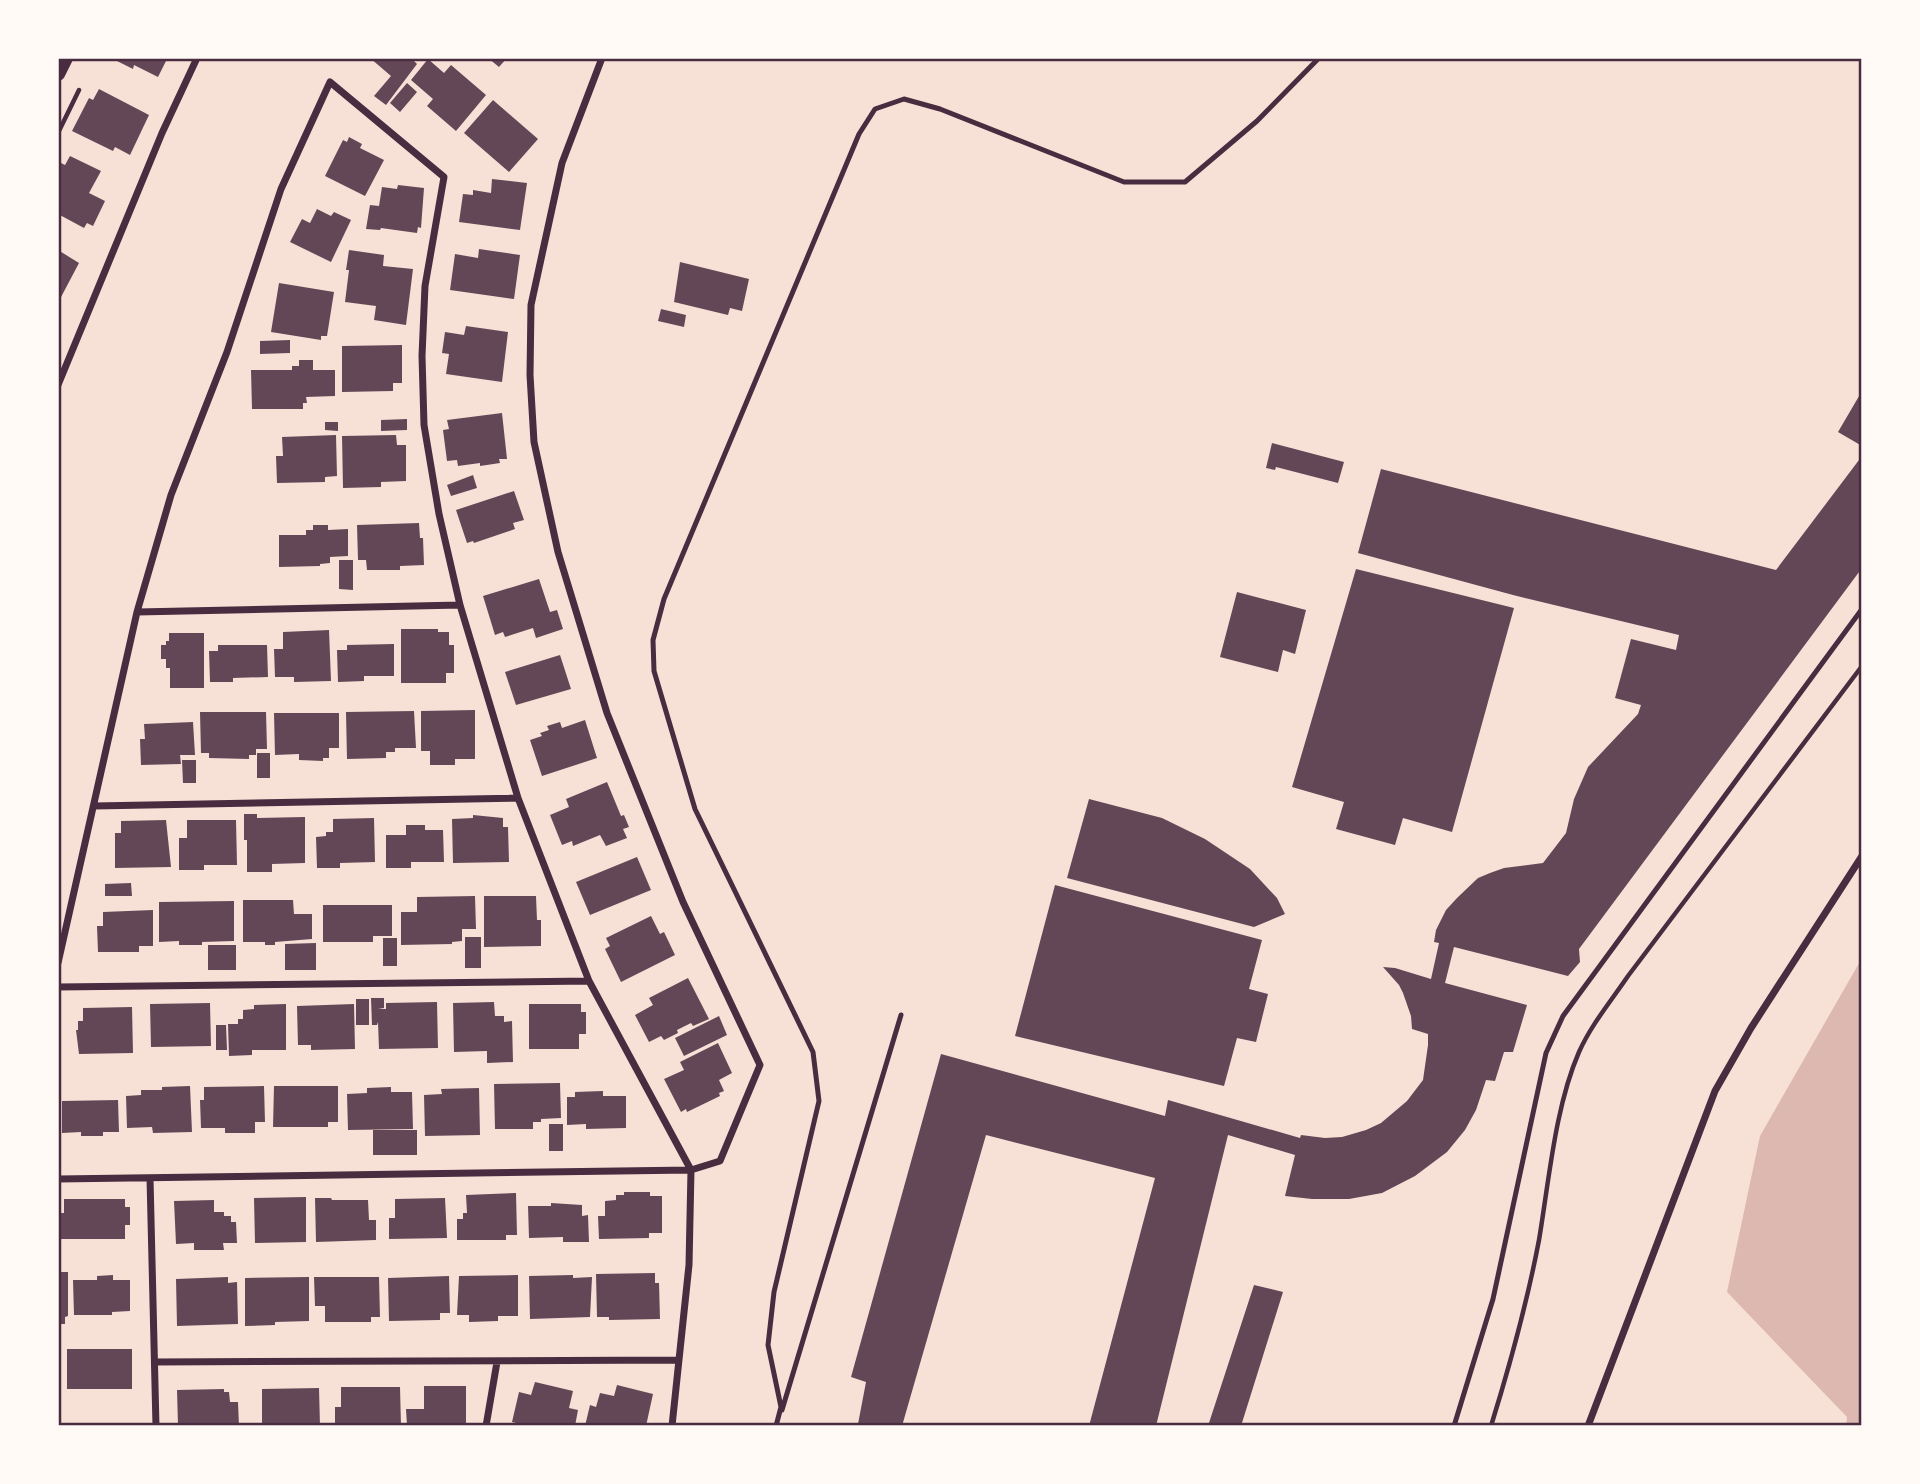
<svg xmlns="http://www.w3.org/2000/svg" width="1920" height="1484" font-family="'Varela Round',sans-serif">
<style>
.water{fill:#dcb8b0}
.building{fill:#644757}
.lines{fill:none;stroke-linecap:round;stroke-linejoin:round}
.path{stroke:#4a2c40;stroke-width:4.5}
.service{stroke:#4a2c40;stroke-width:5}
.minor{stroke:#4a2c40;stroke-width:7}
.secondary{stroke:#4a2c40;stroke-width:14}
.neatline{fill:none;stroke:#4a2c40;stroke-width:2.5}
</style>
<rect width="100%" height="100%" fill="#f7e1d7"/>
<path class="water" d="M1862,958V1426H1846L1847,1417L1727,1292L1760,1136Z"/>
<path class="building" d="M111,58H172L171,61L167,59L158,77L134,65L133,69Z
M370,58H415L413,60L417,64L386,105L374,96L391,76Z
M488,58H507L499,67Z
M428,59L444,73L451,65L486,95L456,131L427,106L433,99L411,80Z
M407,83L417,92L400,112L390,103Z
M99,89L149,115L130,155L115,147L113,151L72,131L89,98L93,100Z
M493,100L538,139L509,172L464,133Z
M349,137L362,144L360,148L384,160L365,196L325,176L343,140L347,142Z
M70,156L101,171L89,193L105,201L93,226L87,223L84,228L58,214V166L59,162L65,165Z
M492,179L527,183L520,230L459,222L463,194L473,195V190L491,193Z
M398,185L424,188L421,228L418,227L417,233L381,228L380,230L366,229L370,205L379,206L382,187L397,189Z
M317,209L331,216L334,212L351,220L331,262L290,242L302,219L310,223Z
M479,249L520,255L514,299L450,290L455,254L478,258Z
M58,250L79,263L60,299L58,297Z
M349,250L384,255L383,266L413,269L406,325L374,320L376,306L345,302L349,270H346Z
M680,262L749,279L742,311L730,308L728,315L674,302Z
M279,283L334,292L327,336H321V340L271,332Z
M661,309L686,315L684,327L658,321Z
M466,326L508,332L502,382L446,374L449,354L442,353L445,332L464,335Z
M290,340V353L260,354V341Z
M402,345V383H393V391L342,392V346Z
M299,360H313V370H335V396L306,397L307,403H303V409H252L251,370H292V366H299Z
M1862,391V446L1838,432Z
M502,413L507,459H499L500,463L480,466V463L458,466L457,460L447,461L443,430L449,429L447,420Z
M407,419V430L381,431V420Z
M325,422H338V431L325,430Z
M336,435L337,476L325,477V482L277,483L276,456H283L282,437Z
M396,435L397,445H406V481L381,482V487L343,488L342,436Z
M1272,443L1344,462L1338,483L1276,467L1275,470L1266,468Z
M1859,460L1862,463V568L1579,949L1580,962L1568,976L1454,947L1445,983L1527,1005L1513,1052H1504L1495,1081L1486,1080L1476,1110L1465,1130L1447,1152L1415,1176L1382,1193L1349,1199H1312L1285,1196L1295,1155L1228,1135L1156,1426H1089L1155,1178L986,1135L902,1426H866L858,1424L866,1382L851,1377L941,1054L1165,1116L1168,1100L1300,1138L1301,1135L1325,1138L1342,1137L1366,1130L1381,1123L1407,1101L1423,1080L1428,1045V1034L1412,1029L1411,1016L1403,993L1399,985L1383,967L1395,968L1431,979L1439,943L1434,942L1436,930L1446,910L1457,898L1478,878L1490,873L1504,868L1543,863L1566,833L1574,799L1588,767L1638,714L1641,705L1615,698L1631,639L1676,650L1679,635L1513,595L1358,553L1381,469L1776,570Z
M473,475L477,488L451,496L447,485Z
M514,491L524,520L513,523L515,529L474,543L473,541L467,543L456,510Z
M419,523L420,538H423L424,565L400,566V570H367L366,560H358L357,525Z
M313,525H328V530L348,529V556L330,557V563L320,564V566L279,567V535H306V530H313Z
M339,560H353V590L339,589Z
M1356,569L1514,608L1452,832L1403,818L1395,845L1336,829L1344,802L1292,787Z
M539,579L550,612L557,610L563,629L536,638L533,628L505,637L503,632L495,635L483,596Z
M1237,592L1306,610L1295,654L1283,650L1278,672L1220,657Z
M401,629H438V632H449V645H454V673H446V683H401Z
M329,630L331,681L294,682V677H275L274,649H283V632Z
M169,633H204V688H170V668H166V659H161V645H166V641H169Z
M394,644V676H364V681L338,682L337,650H347V645Z
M218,645H267L268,677L233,678V682H210L209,651H218Z
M560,655L571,689L516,705L505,672Z
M475,710V759H455V765H430V751H421V711Z
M414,711L416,748H395V752H386V758L347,759L346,712Z
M200,712H266L267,749H256V755H249V759L209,758V753H201Z
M274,713H339V748H329V758H323V761L299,760V754L275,755Z
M585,720L597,758L542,776L530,740L542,736L540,733L549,730L547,726L560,722L562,728Z
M193,722L195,755H180L181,764L141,765L140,739H145L144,724Z
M257,753H270V778H257Z
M182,760H196V783H183Z
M607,782L621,816L624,815L629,827L623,829L627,838L606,846L600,835L573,846L572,841L562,845L550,815L569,807L566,799Z
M1089,799L1162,818L1205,839L1250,869L1277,898L1285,914L1254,927L1067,878Z
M244,814H257V818L305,817V863L272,864V872H247V840H244Z
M473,815L503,818V827H508L509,862L453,863L452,819L473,818Z
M374,818L375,862L340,863V868H317L316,837L326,836V832H333V819Z
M166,820L171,867L115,868V833H121V821Z
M187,820H236L237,865H204V870H179V838H187Z
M406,825H425V830H443L444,862H411V868H386V835H406Z
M637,857L651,890L590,915L576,882Z
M131,883L132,896H105V884Z
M1055,885L1262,940L1249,989L1268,994L1256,1042L1237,1038L1224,1086L1015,1036Z
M475,896L476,929H462V941L452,942V944L401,945V912H417V897Z
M484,896H536L537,920H541V946L484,947Z
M243,900H293L294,914H312V939L275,942V945H265V942H243Z
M234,901V941L202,942V945H179V941L159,942V902Z
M323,905H392V936H373V942H323Z
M153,910V946H139V952H98L97,926H103V912Z
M651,916L660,934L664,932L675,955L621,982L605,949L610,946L606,938Z
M465,937H481V968H465Z
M383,938H397V966H383Z
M316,943V970H285V944Z
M208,945H236V970H208Z
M688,978L709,1019L693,1026L691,1023L677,1030L678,1033L664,1040L661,1036L649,1042L635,1015L653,1005L649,998Z
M371,998H384V1008L378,1009H386V1003L437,1002L438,1048L379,1049L378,1022L377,1025H372Z
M356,999H369V1025H356Z
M494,1002L495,1016H504V1022L512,1021L513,1062L487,1063V1051L454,1052L453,1003Z
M210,1003L211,1046L151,1047L150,1004Z
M286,1004V1050H252V1055L229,1056L228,1024H238V1019H243V1010L254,1009V1005Z
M354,1004L355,1049L311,1050V1045H298L297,1006Z
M529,1004H581V1012H586V1034H579V1049H529Z
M132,1007L133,1053L79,1054L76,1030H78V1021H83V1008Z
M719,1016L727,1035L684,1056L675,1038Z
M216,1025H226L227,1050H216Z
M718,1043L732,1073L719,1080L724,1091L719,1093L720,1096L687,1112L686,1109L681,1112L664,1079L684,1070L680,1062Z
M560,1083L561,1118L541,1119V1122H533V1129H495L494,1084Z
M190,1086L192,1132L153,1133L152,1127L127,1128L126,1096L141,1095V1090H162V1087Z
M264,1086L265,1122H255V1133H225V1128H201L200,1100H204V1087Z
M274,1086H338V1122H328V1127H273Z
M391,1087V1092H412L413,1129L348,1130L347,1094L367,1093V1088Z
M479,1088L480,1135L425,1136L424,1095L442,1094L441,1089Z
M603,1091V1096H626V1128L586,1129V1124L567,1125V1097H575V1092Z
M118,1100L119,1132H103V1136H81V1132L62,1133V1101Z
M549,1124H563V1151H549Z
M373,1130H417V1155H373Z
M624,1192H650V1196H662V1233H649V1238L599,1239L598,1216H605V1201L616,1200V1195H624Z
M516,1193L517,1235H506V1240H457V1219H463V1213H467L466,1195Z
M306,1197V1242L255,1243L254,1198Z
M315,1198H331L332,1200H368L369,1220H376V1240L316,1242Z
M445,1198L447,1238L389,1239V1218H395V1199Z
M64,1199H125V1207H130V1225H125V1239H60V1213H64Z
M214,1200V1212H224V1216H231V1222H236L237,1243H223L224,1250H194V1243L176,1244L174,1201Z
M551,1203L582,1205V1216L588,1215L589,1242H563V1237L529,1238L528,1206H551Z
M58,1272H68V1316L65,1317V1324H58Z
M655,1273V1283H659L660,1319L609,1320V1317H597L596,1274Z
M113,1275V1280H130V1311L112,1312V1315H74L73,1280H97V1276Z
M518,1275V1316H498V1321L469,1322V1315H457L459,1276Z
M573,1275V1278L592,1277L590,1317L530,1319L529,1276Z
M449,1276L450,1313H440V1320L389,1321L388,1278Z
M228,1277V1283L237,1282L238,1324L177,1326L176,1279Z
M309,1277V1321L275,1322V1325L245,1326V1278Z
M314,1277H379L380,1317H371V1322H325V1306H315Z
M1254,1285L1283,1292L1241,1426H1208Z
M58,1349H60L61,1400H58Z
M67,1349H132V1389H67Z
M535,1382L573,1391L569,1408L578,1410L575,1426H528L512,1422L519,1392L531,1395Z
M617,1385L653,1394L646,1426H585L590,1405L596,1407L600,1393L614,1396Z
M424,1386H466V1426H407L406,1409H424Z
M341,1387H400L401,1426H335V1407H341Z
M319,1388L320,1426H262V1389Z
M224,1389V1392H229L230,1402H238L239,1426H178L177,1390Z"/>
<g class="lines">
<path class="path" d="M58,133L79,90
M1491,1426C1510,1365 1527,1303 1539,1240C1549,1181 1555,1107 1579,1052C1591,1025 1611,1001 1628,976L1862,666"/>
<path class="service" d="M782,1410L901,1015
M776,1426L781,1407L768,1345L774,1292L819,1101L813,1052L695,809L654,671L653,640L664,599L859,134L875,109L904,99L940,109L1124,182H1185L1257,121L1319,58
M1454,1426L1493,1299L1546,1053L1563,1016L1862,609"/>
<path class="minor" d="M602,58L562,163L531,305L530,375L534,442L558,552L607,713L683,902L760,1065L720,1161L691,1170L689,1265L672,1426
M58,385L162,133L197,58
M137,612L460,605
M94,806L518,798
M58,963L137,612L171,495L227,352L281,189L330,82L444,177L425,286L422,356L424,425L439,514L460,605L518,798L589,981L691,1170L58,1179
M58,987L589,981
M150,1178L156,1426
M155,1362L679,1360
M486,1426L497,1362
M1588,1426L1715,1091L1751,1028L1862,856"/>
<path class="secondary" d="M58,74L66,58"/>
</g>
<rect width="1920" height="1484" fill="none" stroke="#fffaf5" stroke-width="119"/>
<rect x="60" y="60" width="1800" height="1364" class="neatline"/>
</svg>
